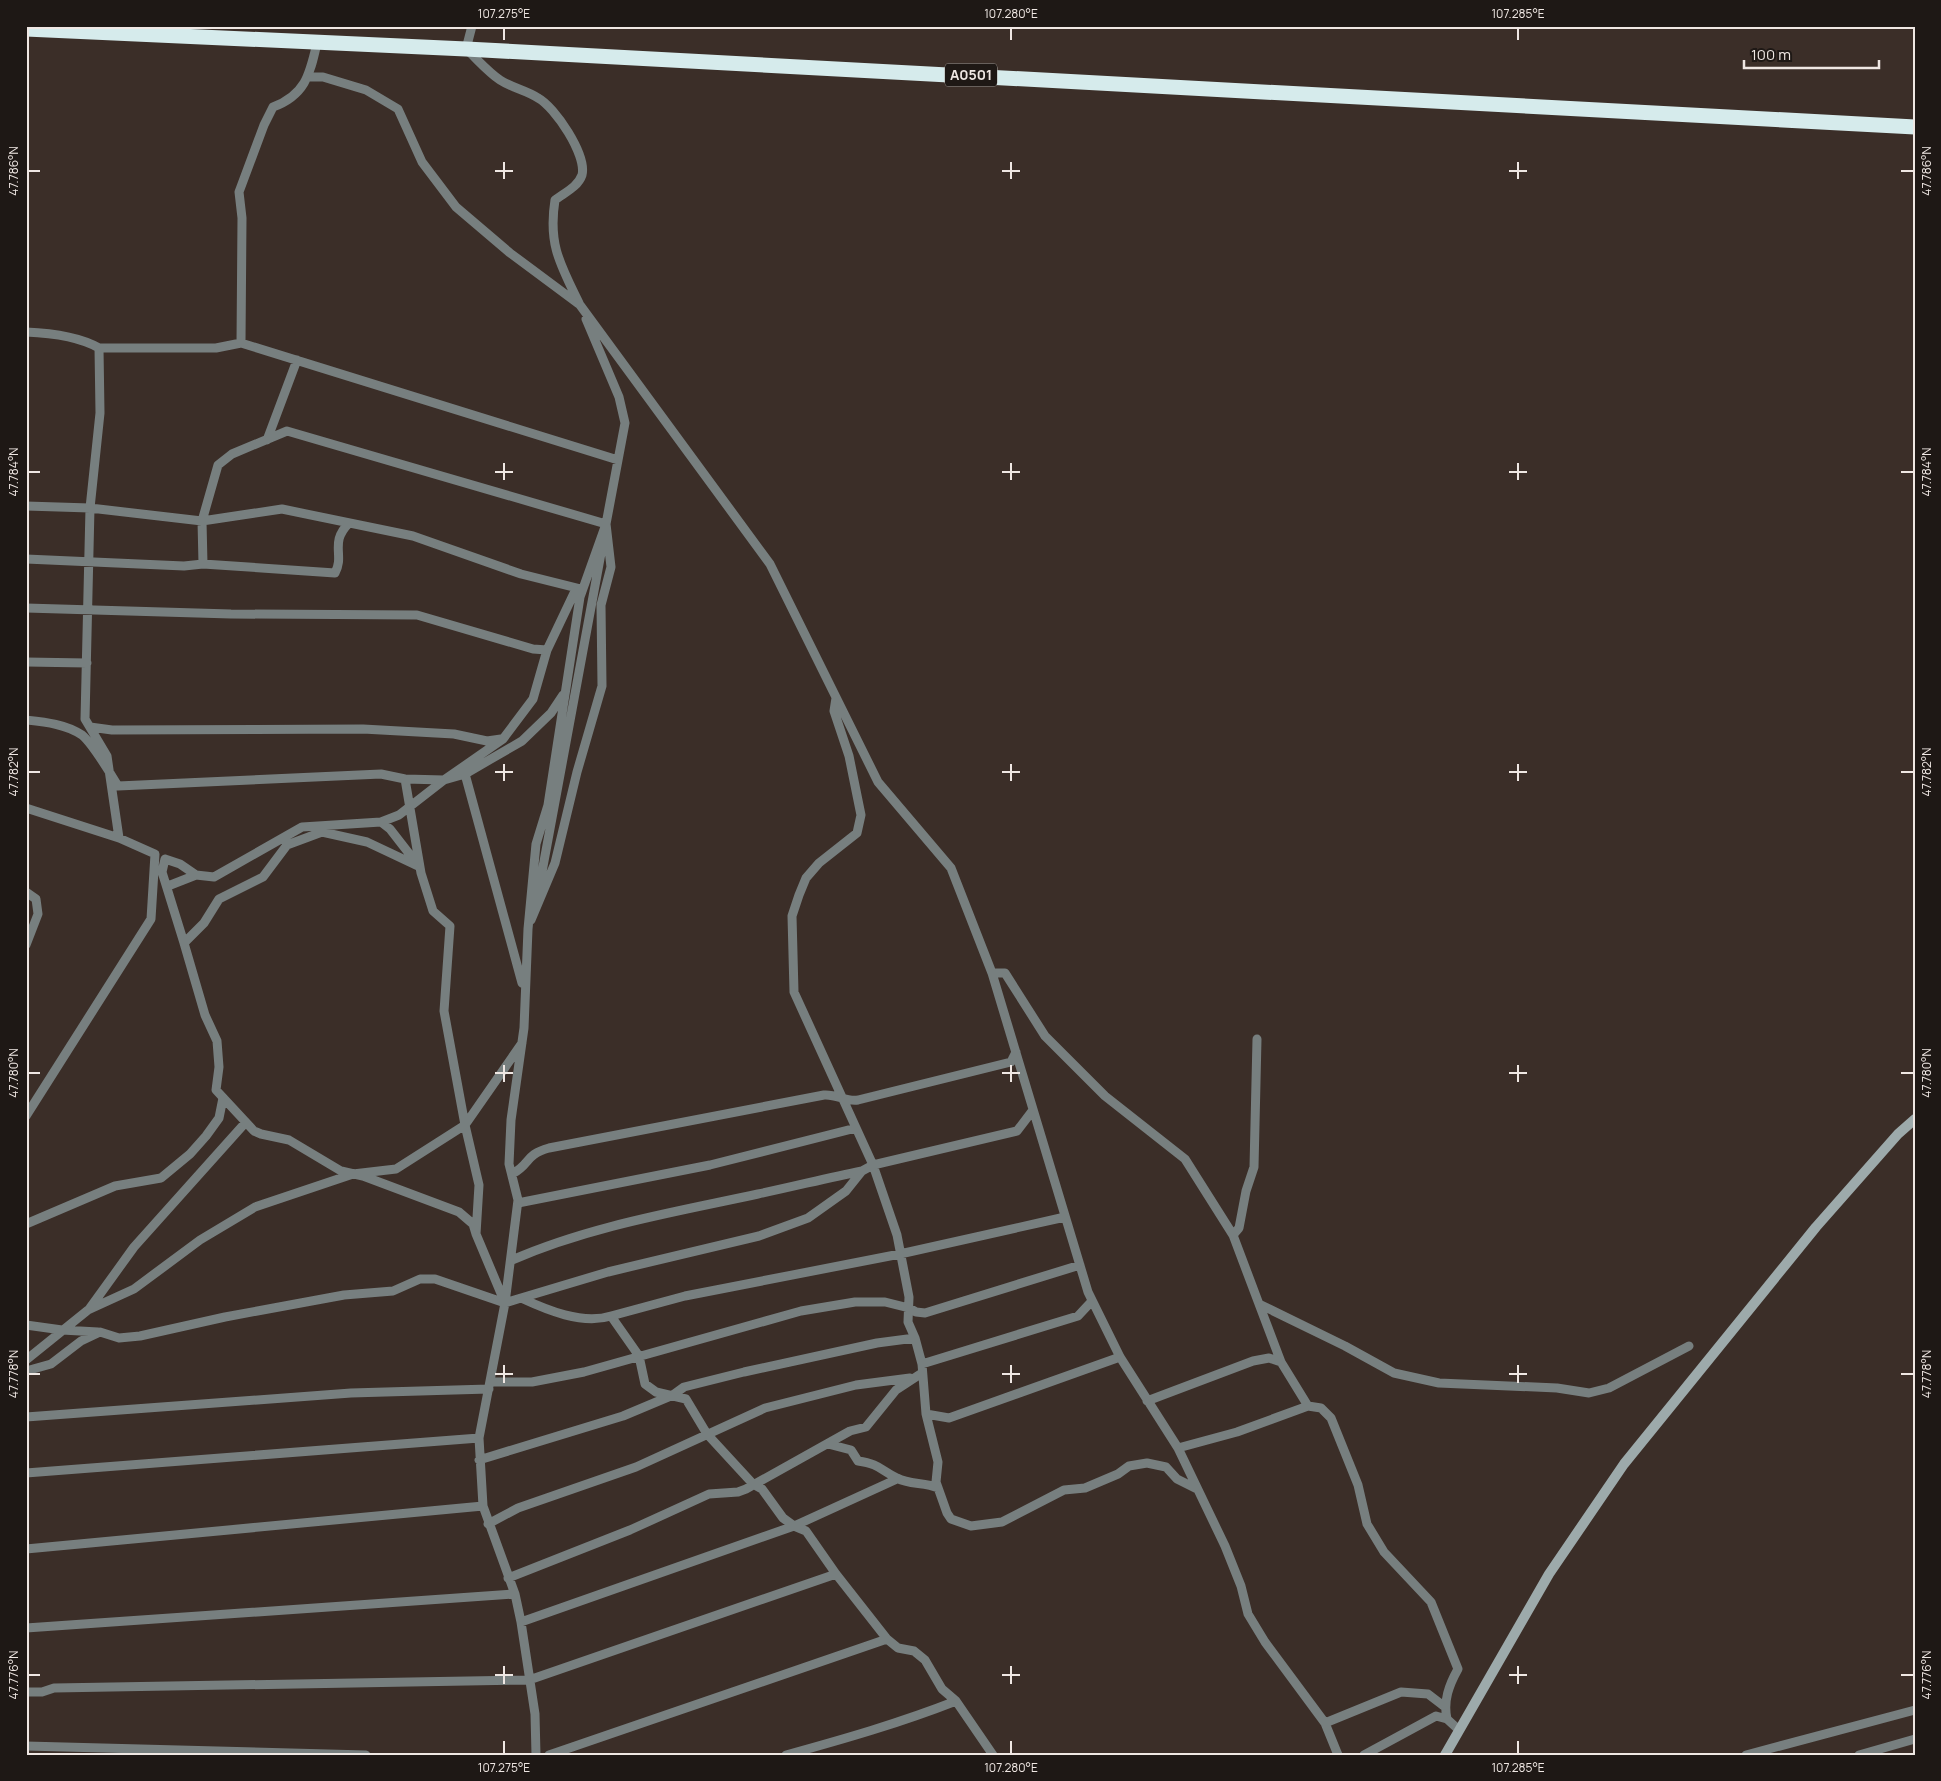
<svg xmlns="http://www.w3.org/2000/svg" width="1941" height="1781" font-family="Manrope,sans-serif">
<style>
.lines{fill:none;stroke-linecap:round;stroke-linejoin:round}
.street{stroke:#777f7f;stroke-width:9}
.secondary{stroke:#9daaab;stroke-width:10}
.highway{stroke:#d6ebec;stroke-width:15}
.ticks{fill:none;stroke:#efe7e3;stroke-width:2}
.labels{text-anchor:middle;stroke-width:5;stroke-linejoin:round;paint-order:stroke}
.shield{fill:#1e1815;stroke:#b0a9a5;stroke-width:1}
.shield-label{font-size:14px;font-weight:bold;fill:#efe7e3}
.neatline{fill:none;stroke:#efe7e3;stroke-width:2}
.ticks-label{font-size:12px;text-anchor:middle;fill:#efe7e3}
</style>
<rect width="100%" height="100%" fill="#3b2e28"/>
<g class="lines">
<path class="street" d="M472,26L466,49C477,59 488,72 500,80C512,88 526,90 538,98C555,107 587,155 582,175C578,187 564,193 555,200C548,244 560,264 579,303
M309,77H323L366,90L398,109L422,162L456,207L510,253L580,305L770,564L878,782L951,868L992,973L1088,1292L1120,1357L1178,1448L1225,1546L1241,1586L1248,1614L1265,1642L1325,1723L1338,1755
M26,332C50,333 78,336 99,348L100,413L90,508L85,719L107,756L119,838L155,854L151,919L26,1116
M241,343L242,218L239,192L264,125L273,107C306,95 310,73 317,43
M99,348H216L241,343L618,460
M267,440L297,360
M26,506L90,508L202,521L282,509L413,536L521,574L581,589
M26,559L184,566L203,564L335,573C345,555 329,543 349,523
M203,564L202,521L218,465L232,454L287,431L606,524L611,567L601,605L602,686L577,772L555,863L531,920
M26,608L231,614L417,615L533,649L547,650
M26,662L87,663
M836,698L834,711L849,756L861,815L857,833L819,863L806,878L799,895L792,916L794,992L873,1165L897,1235L909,1297L908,1322L915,1338L922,1364L926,1414L938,1462L936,1482L947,1513L951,1519L971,1526L1002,1522L1064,1490L1085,1488L1118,1474L1129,1466L1147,1463L1166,1467L1177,1479L1197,1489
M26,720C45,722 66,724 82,735C93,744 110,773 118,786L381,774L405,779L444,780L503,739L533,699L547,650L576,589
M90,727L112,730L363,729L454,734L487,741L501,739
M465,774L522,983
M405,779L421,873L433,911L450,926L444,1011L465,1125L479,1185L476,1234L505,1303
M26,808L119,838
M381,822L390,829L418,865
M420,867L367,842L322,832L287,845L263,877L219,899L204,923L184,943L205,1015L217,1041L219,1067L216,1090L254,1131L261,1134L289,1140L341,1171L363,1176L459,1212L473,1224L476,1234
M168,886L196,875L214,877L302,827L381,822L399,815L444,780L465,774L522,741L551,713L563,695
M26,892L36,899L38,914L26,945
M537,899L602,548
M184,943L162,872L165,859L180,864L196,875
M992,973H1005L1045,1036L1105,1096L1185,1159L1233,1235L1259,1304L1345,1346L1394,1373L1439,1383L1557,1388L1589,1393L1609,1388L1689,1346
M512,1174C531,1164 524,1155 549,1148L824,1095C837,1094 846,1102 858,1100L1011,1062L1016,1052
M518,1203L710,1165L856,1128
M26,1224L115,1186L161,1178L190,1154L206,1136L219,1118L223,1098
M1233,1235L1239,1228L1246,1191L1254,1167L1257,1039
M512,1260C590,1226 675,1212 758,1194C792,1187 827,1178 862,1171L873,1165L1017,1131L1033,1110
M521,1298L608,1272L759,1236L808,1218L846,1191L862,1171
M1259,1304L1281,1362
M90,1308L134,1247L246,1122
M611,1316L685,1296L900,1254L1065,1217
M26,1325L62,1330L98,1332
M26,1360L88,1310L134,1289L200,1240L255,1207L353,1174L396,1169L465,1125L522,1043
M922,1364L1078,1316L1092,1301
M26,1371L51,1364L81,1341L100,1332L119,1338L140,1336L225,1317L344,1295L393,1291L420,1279H435L505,1303L521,1298C547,1310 582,1325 611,1316L639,1356L645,1384L656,1392L686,1399L707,1434L753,1484L762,1489L783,1518L794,1526L806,1531L836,1574L887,1639L898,1648L914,1651L925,1660L942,1689L956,1701L993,1755
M490,1382H532L584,1372L801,1311L855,1302H885L909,1308L916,1312L925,1313L1080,1265
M1147,1401L1253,1361L1269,1358L1281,1362L1308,1406
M926,1414L949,1418L1120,1357
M26,1417L351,1393L489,1389
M828,1444L851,1450L858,1461C880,1464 880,1470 897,1478C909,1485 925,1482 938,1488
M1178,1448L1237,1432L1308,1406L1321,1408L1331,1418L1358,1485L1367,1524L1384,1552L1431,1602L1458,1669C1449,1685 1443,1701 1447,1719
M479,1460L623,1416L673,1395L684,1387L744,1372L877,1343L915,1338
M26,1473L479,1438
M488,1524L518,1508L636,1467L765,1408L856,1385L910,1378
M26,1549L483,1506
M508,1578L630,1530L709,1494L738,1492L746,1489L850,1431L866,1427L896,1390L922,1373
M521,1622L794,1526L897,1479
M26,1628L515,1594
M26,1692H42L54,1688L529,1680L836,1574
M1325,1723L1401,1692L1428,1694L1445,1707
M26,1746L366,1755
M536,1755L535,1714L521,1622L515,1594L483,1506L479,1438L505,1303L518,1200L509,1164L511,1120L524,1028L528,929L536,844L548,805L580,597L606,524L625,423L619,397L586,319
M549,1755L887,1639
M786,1755C844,1739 900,1723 956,1701
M1364,1755L1436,1716L1447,1719L1459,1730
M1746,1755L1915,1710
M1859,1755L1915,1739"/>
<path class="secondary" d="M1445,1755L1549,1574L1624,1464L1816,1227L1898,1134L1915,1119"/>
<path class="highway" d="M26,29L466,49L1915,127"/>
</g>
<path class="ticks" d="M504,28V40M1011,28V40M1518,28V40M504,162V179M1011,162V179M1518,162V179M28,171H40M495,171H513M1002,171H1020M1509,171H1527M1901,171H1914M504,463V480M1011,463V480M1518,463V480M28,472H40M495,472H513M1002,472H1020M1509,472H1527M1901,472H1914M504,764V781M1011,764V781M1518,764V781M28,772H40M495,772H513M1002,772H1020M1509,772H1527M1901,772H1914M504,1065V1082M1011,1065V1082M1518,1065V1082M28,1073H40M495,1073H513M1002,1073H1020M1509,1073H1527M1901,1073H1914M504,1365V1383M1011,1365V1383M1518,1365V1383M28,1374H40M495,1374H513M1002,1374H1020M1509,1374H1527M1901,1374H1914M504,1666V1684M1011,1666V1684M1518,1666V1684M28,1675H40M495,1675H513M1002,1675H1020M1509,1675H1527M1901,1675H1914M504,1741V1754M1011,1741V1754M1518,1741V1754"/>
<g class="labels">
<rect class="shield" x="945" y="63.5" width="52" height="23" rx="4"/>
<g class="shield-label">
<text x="971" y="80">A0501</text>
</g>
</g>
<rect width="1941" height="1781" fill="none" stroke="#1e1815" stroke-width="55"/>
<path d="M1744 60v8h135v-8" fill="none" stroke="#efe7e3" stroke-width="2.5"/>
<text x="1751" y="60" font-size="15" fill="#efe7e3" stroke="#1e1815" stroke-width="4" paint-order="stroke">100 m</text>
<rect x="28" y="28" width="1886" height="1726" class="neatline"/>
<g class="ticks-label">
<text x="504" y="18">107.275°E</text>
<text x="1011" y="18">107.280°E</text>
<text x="1518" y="18">107.285°E</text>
<text transform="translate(14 171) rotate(-90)" y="4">47.786°N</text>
<text transform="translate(1927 171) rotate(-90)" y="4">47.786°N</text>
<text transform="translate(14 472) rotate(-90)" y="4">47.784°N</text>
<text transform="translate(1927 472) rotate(-90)" y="4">47.784°N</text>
<text transform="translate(14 772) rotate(-90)" y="4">47.782°N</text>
<text transform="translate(1927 772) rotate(-90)" y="4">47.782°N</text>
<text transform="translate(14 1073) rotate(-90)" y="4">47.780°N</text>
<text transform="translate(1927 1073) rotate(-90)" y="4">47.780°N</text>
<text transform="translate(14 1374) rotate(-90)" y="4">47.778°N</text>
<text transform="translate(1927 1374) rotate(-90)" y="4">47.778°N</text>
<text transform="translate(14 1675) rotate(-90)" y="4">47.776°N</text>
<text transform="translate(1927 1675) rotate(-90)" y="4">47.776°N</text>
<text x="504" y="1772">107.275°E</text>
<text x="1011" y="1772">107.280°E</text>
<text x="1518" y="1772">107.285°E</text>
</g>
</svg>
